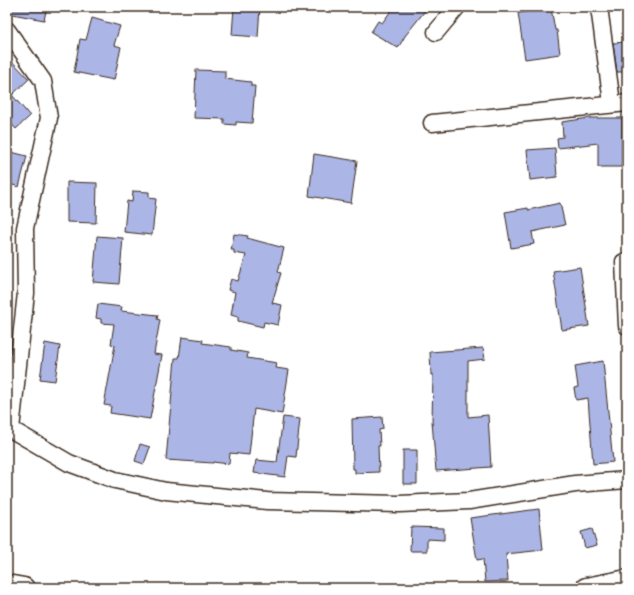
<svg xmlns="http://www.w3.org/2000/svg" width="634" height="595" font-family="Mali,sans-serif">
<style>
.building{fill:#abb6e6;stroke:#3b2a1e}
.lines{fill:none;stroke-linecap:round;stroke-linejoin:round}
.minor-casing{stroke:#3b2a1e;stroke-width:19}
.major-casing{stroke:#3b2a1e;stroke-width:23}
.minor{stroke:#fff;stroke-width:16}
.major{stroke:#fff;stroke-width:20}
</style>
<rect width="100%" height="100%" fill="#fff"/>
<filter id="ink" filterUnits="userSpaceOnUse"><feTurbulence type="fractalNoise" baseFrequency=".025" numOctaves="2"/><feDisplacementMap in="SourceGraphic" scale="8" xChannelSelector="R" yChannelSelector="G"/><feConvolveMatrix kernelMatrix="1 2 1 2 8 2 1 2 1" color-interpolation-filters="sRGB"/></filter>
<g filter="url(#ink)">
<path class="building" d="M7,7H47L44,20L7,13Z
M234,7H260L258,37L232,35Z
M394,7H428L405,36L398,48L371,32L378,21L382,23Z
M551,8L555,30H557L560,54L525,59L518,13Z
M92,18L120,26L114,45L121,47L114,80L74,72L80,39L86,40Z
M627,42V72H617L613,43Z
M7,56L29,79L12,95L30,116L16,129L7,119Z
M196,70L225,71V79L251,82V86H255L252,123L236,122V125L224,124V119L194,118Z
M589,118H622V167H598V143L558,148L557,138L563,137L562,122Z
M555,148L557,177L530,180L527,150Z
M7,151L27,156L19,187L7,183Z
M314,154L357,161L351,203L309,196Z
M67,182L97,183L96,223L67,222Z
M133,191L149,192V198L156,199L152,235L124,232L127,201L132,202Z
M560,203L565,225L532,232L534,244L511,248L505,212L528,208V210Z
M234,234L248,236L247,238L284,248L278,272L281,273L272,303L282,305L278,325L264,322L263,327L238,321V317L231,315L235,292L228,290L231,279L238,281L246,255L234,253V250H231Z
M97,236L123,238L119,284L93,282Z
M580,267L589,326L562,330L553,271Z
M98,304L122,307L121,311L158,315L157,319L160,320L154,354L162,355L150,419L110,413L111,406L104,405L115,345L111,344L114,324L101,323V319L96,318Z
M182,337L203,340L202,343L231,347V350L248,353L247,358L277,363L276,368L289,370L282,414L254,409L249,455L230,453L229,464L213,462V463L166,460L175,358H179Z
M45,343L60,346L55,381L40,379Z
M483,348L485,359L468,361V417L488,415L491,467L436,471L432,421L433,375H431L430,352Z
M603,361L613,462L593,464L588,398L576,400L574,388L578,387L575,366Z
M283,417L300,419L296,457L288,456L285,477L254,473L256,460L277,462Z
M382,417L383,429L379,430L380,446H378L379,472L355,473V469H353L352,419Z
M140,444L150,447L144,464L135,461Z
M403,450H417V484H403Z
M539,509L543,550L506,554L508,581L485,582L483,559L477,560L470,518Z
M411,527L444,528V540L427,539V551H410Z
M592,529L597,545L585,548L581,532Z"/>
<g class="lines">
<g class="minor-casing">
<path id="minor" d="M599,7L612,103
M7,30L43,81L49,118L25,228L26,293L11,429
M436,32L457,7
M432,123L627,103
M627,261L624,262L627,326
M7,427L69,463L115,480L166,491L267,501L399,504L469,501L575,484L627,480"/>
</g>
<g class="major-casing">
<path id="major" d="M7,585L24,588
M586,588L627,580"/>
</g>
<use href="#minor" class="minor"/>
<use href="#major" class="major"/>
</g>
</g>
<rect width="634" height="595" fill="none" stroke="#fff" stroke-width="24"/>
<rect x="12" y="12" width="610" height="571" fill="none" stroke="#3b2a1e" stroke-width="1.5" filter="url(#ink)"/>
</svg>
